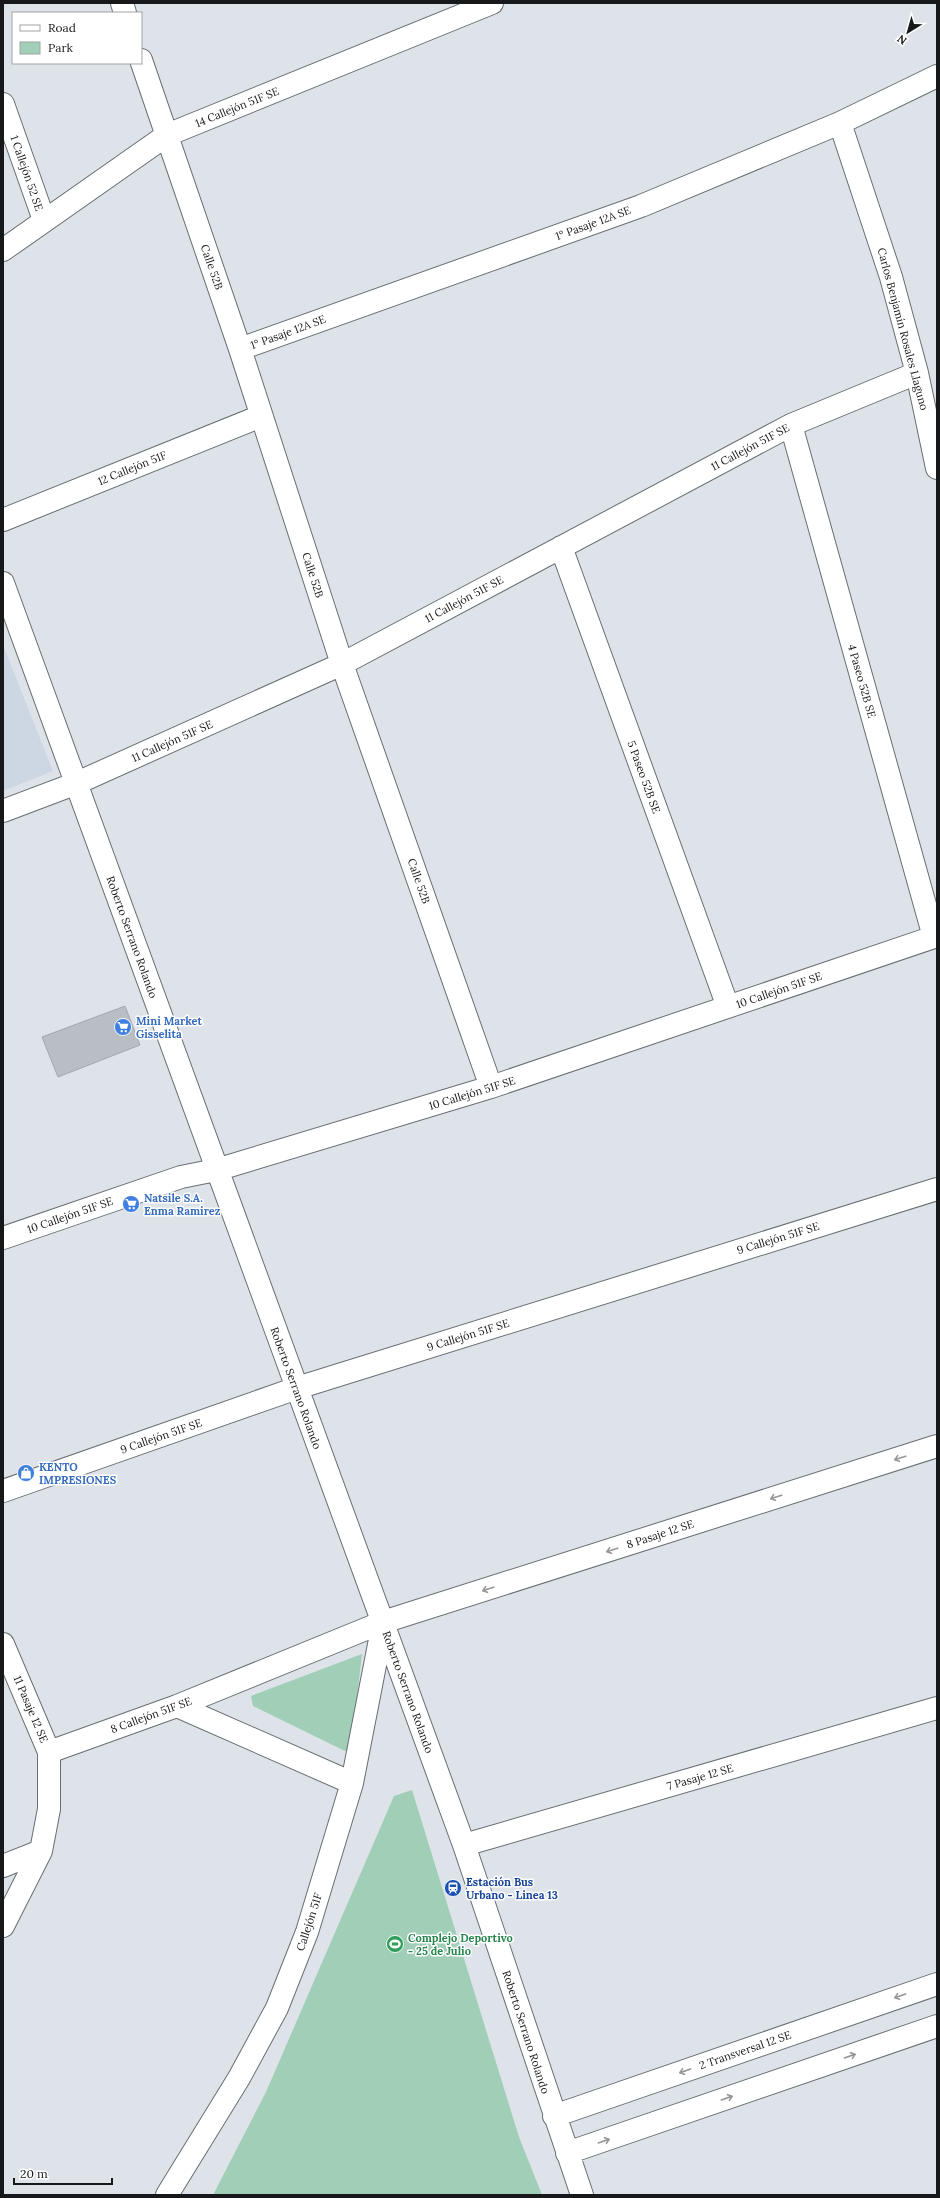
<svg xmlns="http://www.w3.org/2000/svg" width="940" height="2198" font-family="Lora,serif">
<style>
.built{fill:#ccd7e3}
.green{fill:#a1ceb7}
.building{fill:#b9bec4;stroke:#a3a8ae}
.lines{fill:none;stroke-linecap:round;stroke-linejoin:round}
.minor-casing{stroke:#696e73;stroke-width:24}
.minor{stroke:#fff;stroke-width:22}
.oneway{stroke:#969798}
.labels{text-anchor:middle;stroke-width:3;stroke-linejoin:round;paint-order:stroke}
.street-label{font-size:11px;fill:#16181a;stroke:#fff}
.shop-label{font-size:11px;font-weight:bold;fill:#366cbe;stroke:#fff;text-anchor:start}
.transit-label{font-size:11px;font-weight:bold;fill:#164399;stroke:#fff;text-anchor:start}
.leisure-label{font-size:11px;font-weight:bold;fill:#27864d;stroke:#fff;text-anchor:start}
</style>
<rect width="100%" height="100%" fill="#dde3e9"/>
<path class="built" d="M3,645L53,771L3,791Z"/>
<path class="green" d="M362,1654L351,1749L345,1751L253,1706L251,1696Z
M412,1790L519,2137L542,2195H213L266,2092L394,1796Z"/>
<path class="building" d="M125,1006L140,1045L58,1077L42,1037Z"/>
<g class="lines">
<g class="minor-casing">
<path id="minor" d="M122,3L125,13
M141,60L240,349L342,664L491,1087
M3,104L44,220
M840,123L891,277L917,373L937,468
M3,250L167,135L492,3
M240,349L641,206L840,123L937,76
M791,425L934,937
M3,520L261,416
M561,547L728,1007
M3,583L464,1845L582,2195
M3,811L77,783L342,664L791,425L917,373
M3,1238L181,1177L216,1170L491,1087L937,936
M3,1491L297,1388L937,1189
M3,1644L49,1752
M177,1706L352,1783
M464,1845L937,1708
M3,1866L41,1851L49,1809V1752L177,1706L383,1622L937,1446
M3,1926L41,1851
M554,2116L937,1984
M567,2153L937,2026
M167,2195L239,2078L277,2008L307,1932L352,1783L383,1624"/>
</g>
<use href="#minor" class="minor"/>
</g>
<defs><path id="oneway-shaft" d="M-6 0H5M1.5-3L5.5 0L1.5 3" fill="none" stroke-width="1.6" stroke-linecap="round" stroke-linejoin="round"/></defs>
<g class="oneway">
<use href="#oneway-shaft" transform="translate(900 1458) rotate(162)"/>
<use href="#oneway-shaft" transform="translate(776 1497) rotate(162)"/>
<use href="#oneway-shaft" transform="translate(612 1550) rotate(162)"/>
<use href="#oneway-shaft" transform="translate(488 1589) rotate(162)"/>
<use href="#oneway-shaft" transform="translate(900 1996) rotate(161)"/>
<use href="#oneway-shaft" transform="translate(850 2056) rotate(-19)"/>
<use href="#oneway-shaft" transform="translate(685 2071) rotate(161)"/>
<use href="#oneway-shaft" transform="translate(727 2098) rotate(-19)"/>
<use href="#oneway-shaft" transform="translate(604 2141) rotate(-19)"/>
</g>
<defs>
<g id="supermarket-disc" transform="scale(0.9)"><circle r="9.5" fill="#3f7fe0" stroke="#fff"/><path d="M-6-5.5h2.5l.6 2H6L4.5 2H-2.5L-4.4-4H-6ZM-1.5 3.2a1.3 1.3 0 1 0 .1 0ZM3 3.2a1.3 1.3 0 1 0 .1 0Z" fill="#fff"/></g>
<g id="shop-disc" transform="scale(0.9)"><circle r="9.5" fill="#3f7fe0" stroke="#fff"/><path d="M-5-2.5h2.3a2.7 3.5 0 0 1 5.4 0H5L5.5 6h-11ZM-1.5-2.5h3a1.5 2.3 0 0 0-3 0Z" fill="#fff"/></g>
<g id="station-disc" transform="scale(0.9)"><circle r="9.5" fill="#1a4fb4" stroke="#fff"/><path d="M-3-6H3Q5-6 5-4V2Q5 4 3 4L4.5 6H3L1.5 4h-3L-3 6H-4.5L-3 4Q-5 4-5 2V-4Q-5-6-3-6ZM-3.5-4v3h7v-3ZM-3.5 1v1.5H-2V1ZM2 1v1.5H3.5V1Z" fill="#fff"/></g>
<g id="stadium-disc" transform="scale(0.9)"><circle r="9.5" fill="#2e9e5b" stroke="#fff"/><path d="M0-5a6.5 5 0 1 0 0 10a6.5 5 0 1 0 0-10ZM-3.5-1.8h7v3.6h-7Z" fill="#fff"/></g>
</defs>
<g fill-rule="evenodd">
<use href="#supermarket-disc" x="123" y="1027"/>
<use href="#supermarket-disc" x="131" y="1204"/>
<use href="#shop-disc" x="26" y="1473"/>
<use href="#station-disc" x="453" y="1888"/>
<use href="#stadium-disc" x="395" y="1944"/>
</g>
<g class="labels">
<g class="street-label">
<text transform="translate(237 107) rotate(-22)" y="4">14 Callejón 51F SE</text>
<text transform="translate(27 173) rotate(71)" y="4">1 Callejón 52 SE</text>
<text transform="translate(593 223) rotate(-20)" y="4">1° Pasaje 12A SE</text>
<text transform="translate(212 267) rotate(71)" y="4">Calle 52B</text>
<text transform="translate(903 329) rotate(75)" y="4">Carlos Benjamín Rosales Llaguno</text>
<text transform="translate(288 332) rotate(-20)" y="4">1° Pasaje 12A SE</text>
<text transform="translate(750 447) rotate(-28)" y="4">11 Callejón 51F SE</text>
<text transform="translate(132 468) rotate(-22)" y="4">12 Callejón 51F</text>
<text transform="translate(313 575) rotate(72)" y="4">Calle 52B</text>
<text transform="translate(464 599) rotate(-28)" y="4">11 Callejón 51F SE</text>
<text transform="translate(862 681) rotate(74)" y="4">4 Paseo 52B SE</text>
<text transform="translate(172 741) rotate(-24)" y="4">11 Callejón 51F SE</text>
<text transform="translate(644 777) rotate(70)" y="4">5 Paseo 52B SE</text>
<text transform="translate(419 881) rotate(71)" y="4">Calle 52B</text>
<text transform="translate(132 937) rotate(70)" y="4">Roberto Serrano Rolando</text>
<text transform="translate(779 990) rotate(-19)" y="4">10 Callejón 51F SE</text>
<text transform="translate(472 1093) rotate(-17)" y="4">10 Callejón 51F SE</text>
<text transform="translate(70 1215) rotate(-19)" y="4">10 Callejón 51F SE</text>
<text transform="translate(778 1238) rotate(-17)" y="4">9 Callejón 51F SE</text>
<text transform="translate(468 1335) rotate(-17)" y="4">9 Callejón 51F SE</text>
<text transform="translate(296 1388) rotate(70)" y="4">Roberto Serrano Rolando</text>
<text transform="translate(161 1436) rotate(-19)" y="4">9 Callejón 51F SE</text>
<text transform="translate(660 1534) rotate(-18)" y="4">8 Pasaje 12 SE</text>
<text transform="translate(408 1692) rotate(70)" y="4">Roberto Serrano Rolando</text>
<text transform="translate(31 1709) rotate(67)" y="4">11 Pasaje 12 SE</text>
<text transform="translate(151 1715) rotate(-20)" y="4">8 Callejón 51F SE</text>
<text transform="translate(700 1777) rotate(-16)" y="4">7 Pasaje 12 SE</text>
<text transform="translate(309 1922) rotate(-72)" y="4">Callejón 51F</text>
<text transform="translate(526 2032) rotate(72)" y="4">Roberto Serrano Rolando</text>
<text transform="translate(745 2050) rotate(-19)" y="4">2 Transversal 12 SE</text>
</g>
<g class="shop-label">
<text x="136" y="1025">Mini Market<tspan x="136" dy="13">Gisselita</tspan></text>
<text x="144" y="1202">Natsile S.A.<tspan x="144" dy="13">Enma Ramirez</tspan></text>
<text x="39" y="1471">KENTO<tspan x="39" dy="13">IMPRESIONES</tspan></text>
</g>
<g class="transit-label">
<text x="466" y="1886">Estación Bus<tspan x="466" dy="13">Urbano - Linea 13</tspan></text>
</g>
<g class="leisure-label">
<text x="408" y="1942">Complejo Deportivo<tspan x="408" dy="13">- 25 de Julio</tspan></text>
</g>
</g>
<rect width="940" height="2198" fill="none" stroke="#16181a" stroke-width="8"/>
<rect x="12" y="12" width="130" height="52" fill="#ffffff" stroke="#a2a3a3"/>
<rect x="20" y="25" width="20" height="6" fill="#ffffff" stroke="#a2a3a3"/>
<text x="48" y="32" font-size="12" fill="#16181a">Road</text>
<rect x="20" y="42" width="20" height="12" fill="#a1ceb7" stroke="#a2a3a3"/>
<text x="48" y="52" font-size="12" fill="#16181a">Park</text>
<g transform="translate(908 32) rotate(217)" stroke="#ffffff" stroke-width="3" paint-order="stroke">
<path d="M0-3L7 15L0 10L-7 15Z" fill="#16181a"/>
<text y="-6" font-size="11" font-weight="bold" text-anchor="middle" fill="#16181a">N</text>
</g>
<path d="M14 2178v6h98v-6" fill="none" stroke="#16181a" stroke-width="2"/>
<text x="20" y="2178" font-size="12" fill="#16181a" stroke="#ffffff" stroke-width="3" paint-order="stroke">20 m</text>
</svg>
